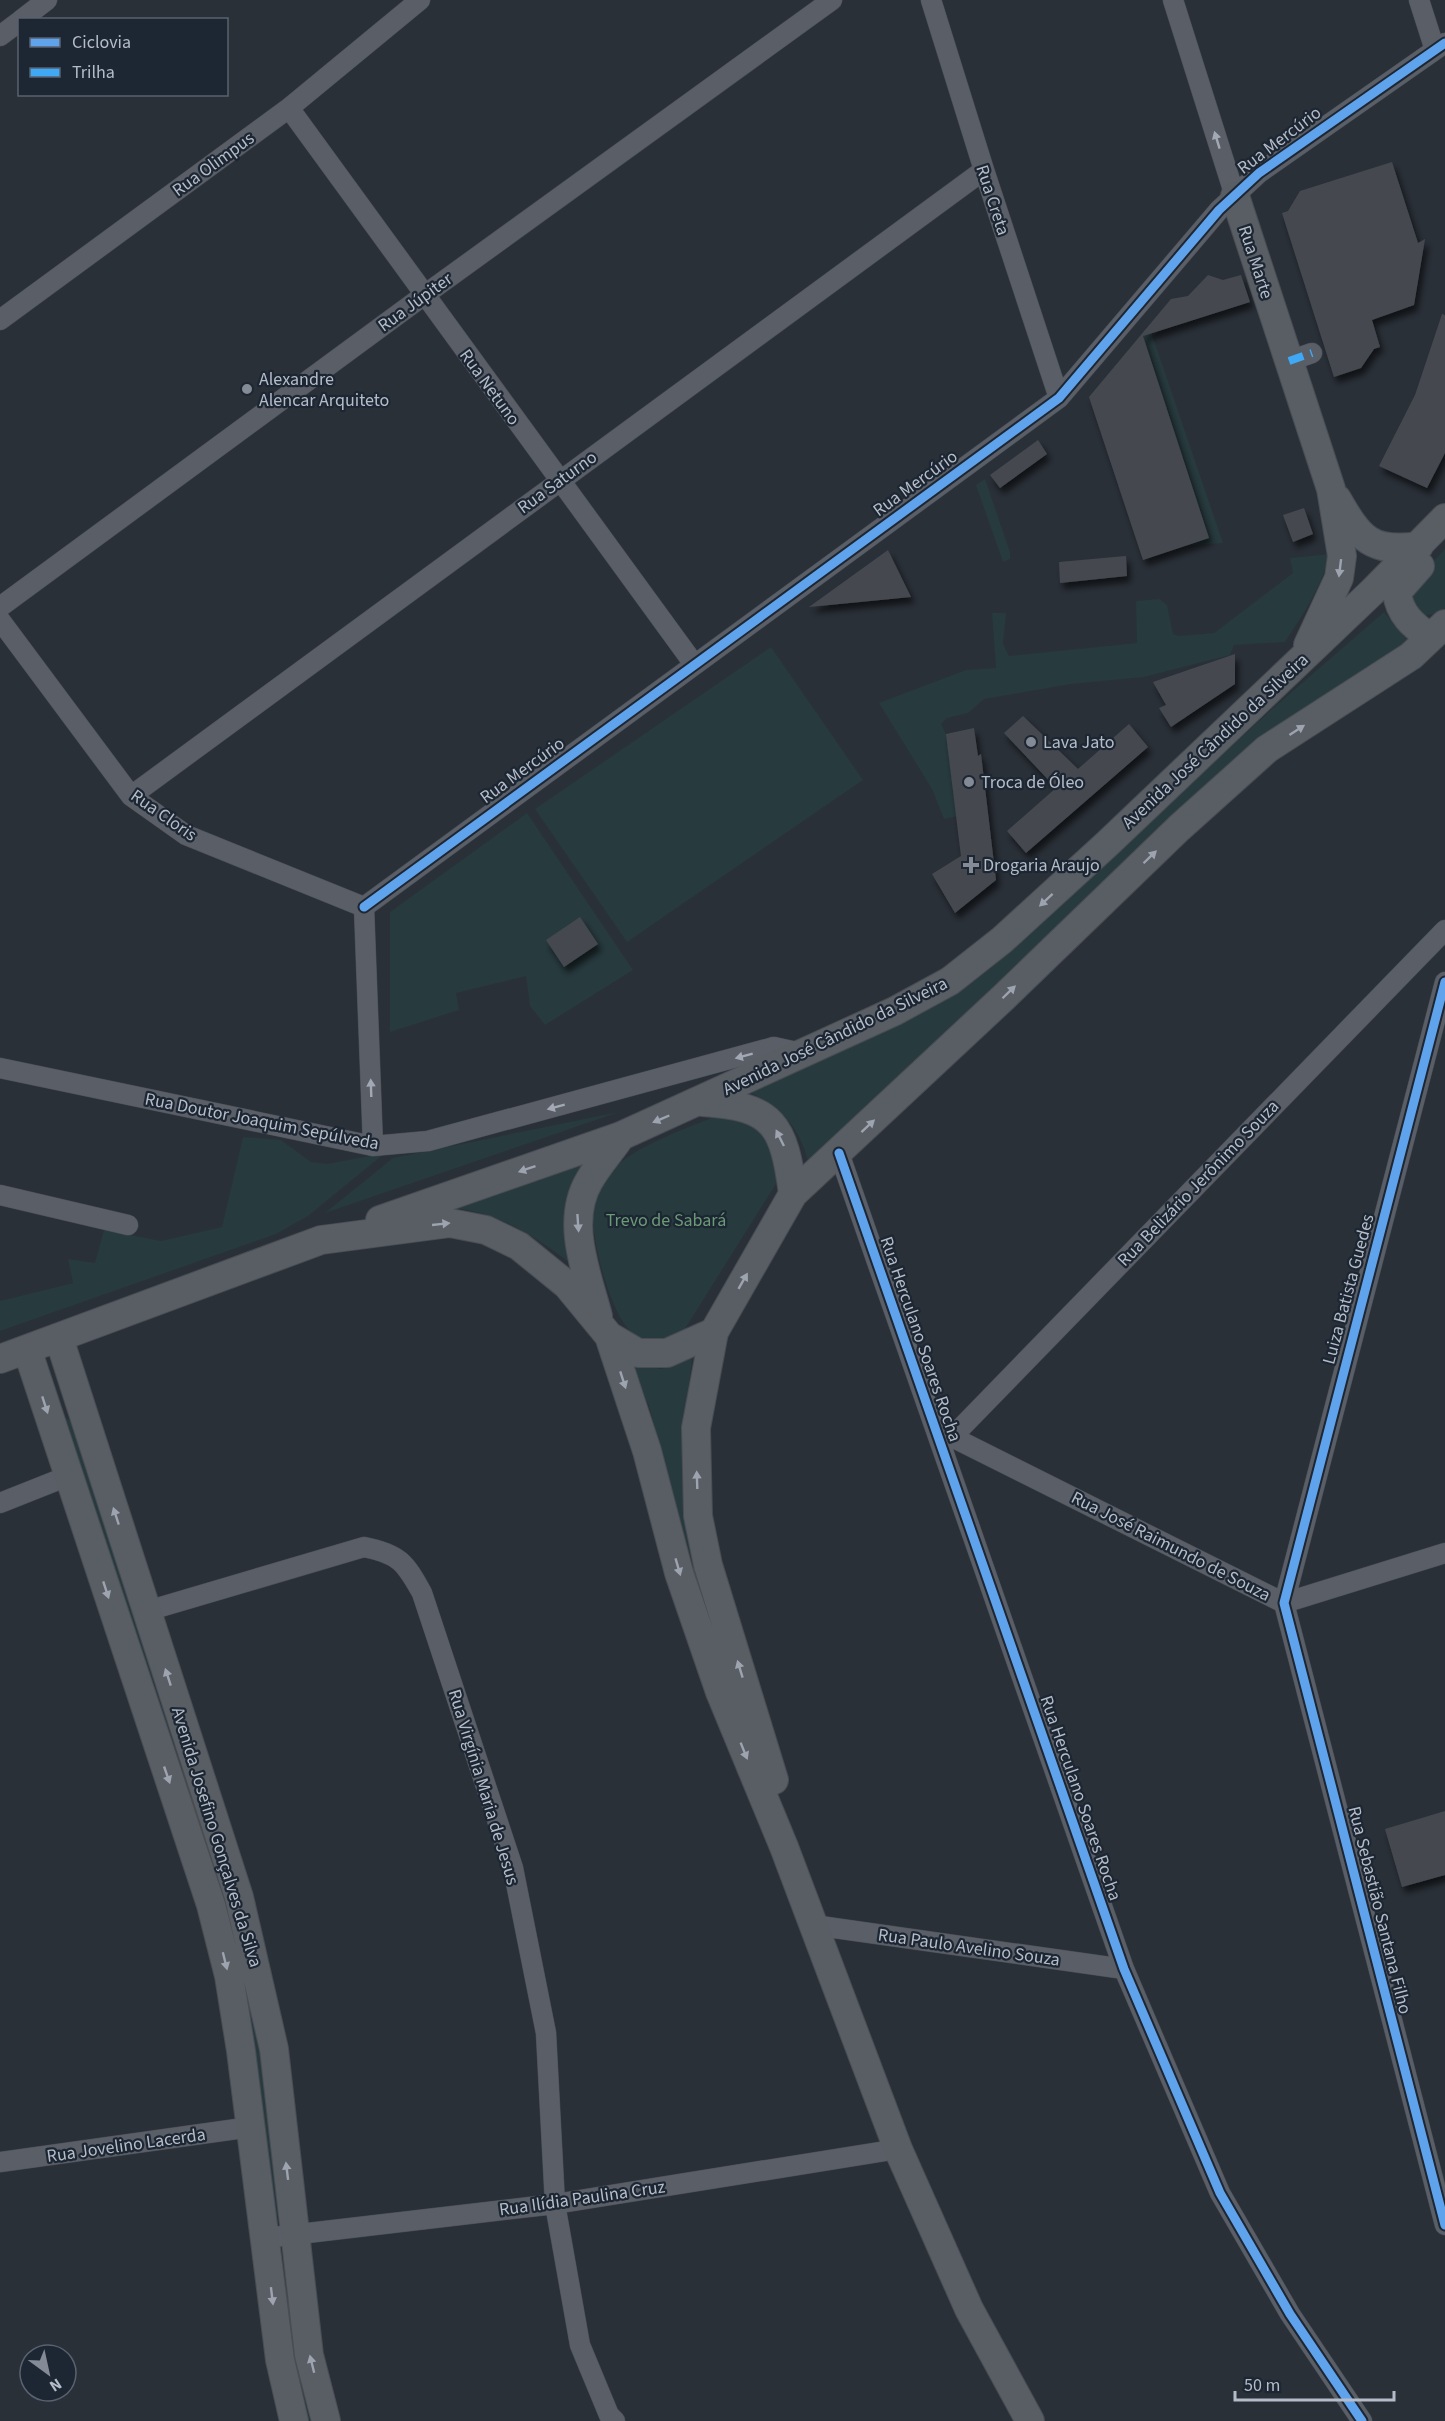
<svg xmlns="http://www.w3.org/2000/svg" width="1445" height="2421" font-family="'Source Sans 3',sans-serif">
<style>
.green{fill:#273a3e}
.building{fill:#444950;filter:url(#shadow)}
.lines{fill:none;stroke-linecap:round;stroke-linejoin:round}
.street-casing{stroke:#484c53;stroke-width:21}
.secondary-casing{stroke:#484c53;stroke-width:30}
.street{stroke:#5a5e66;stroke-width:20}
.secondary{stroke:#595d64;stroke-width:28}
.quiet{stroke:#3fa9f5;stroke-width:8;stroke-dasharray:15 8;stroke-linecap:butt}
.cycleway-casing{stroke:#1d2633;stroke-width:13}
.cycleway{stroke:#60a3ed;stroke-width:9}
.oneway{fill:#a2a9b5}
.oneway2{fill:#9da4b0}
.poi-dot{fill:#848b96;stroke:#1d2633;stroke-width:2}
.labels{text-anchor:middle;stroke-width:4.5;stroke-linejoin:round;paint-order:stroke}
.street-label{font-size:18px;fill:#b4bcc9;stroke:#1d2633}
.poi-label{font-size:18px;fill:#b4bcc9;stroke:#1d2633;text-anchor:start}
.park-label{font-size:18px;fill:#6b9a76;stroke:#1d2633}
</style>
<defs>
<filter id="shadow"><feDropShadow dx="3.5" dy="6" stdDeviation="3" flood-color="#0009"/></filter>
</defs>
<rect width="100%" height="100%" fill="#2a3038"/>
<path class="green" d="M1149,326L1223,543L1184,546L1209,538L1142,333Z
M985,479L1010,552V559L1003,562L976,485Z
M1445,549V608L1439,614L1426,615L1413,603L1407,589Z
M1330,554C1321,588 1304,613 1285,642L1234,645L1230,655L1144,677L1071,684L984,699L968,713L947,718L941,724L946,734L958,816L944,819L932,789L879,703L966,670L996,668L992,613H1006L1003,644L1009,656L1137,643L1136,601L1159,599L1167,605L1173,634L1179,636L1214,633L1293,573L1290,558Z
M1384,612L1409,642L809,1164C800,1128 781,1106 748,1092L953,994L991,968L1271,710Z
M771,647L863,780L627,942L535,809Z
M527,813L633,970L545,1025L530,1006L526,976L456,993L459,1010L390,1032V912Z
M619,1112L325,1213L393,1158Z
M714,1117H732L766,1127L779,1179L683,1332C676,1338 671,1339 662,1340C649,1342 638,1341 629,1330C609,1308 591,1239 593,1209C594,1196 601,1182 610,1172C633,1147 682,1130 714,1117Z
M243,1137L281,1140L311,1162L327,1164L385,1153L308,1216L276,1234L0,1331V1301L73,1283L68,1259L95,1263L104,1230L161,1241L222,1227Z
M584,1162L574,1266C536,1237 500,1212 452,1208Z
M692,1357L685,1426L719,1634L706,1614L649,1406L629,1361L661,1369Z
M62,1414L70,1421L93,1484L207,1833L254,2000L281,2214L277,2217L273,2215L259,2104Z
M283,2260L285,2261L312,2421H304L292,2375L280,2264Z"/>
<path class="building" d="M1392,162L1418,243L1425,239L1414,305L1372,320L1380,347L1374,349L1361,368L1334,377L1282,213L1288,211L1300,191Z
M1208,275L1223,280L1241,275L1250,302L1143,336L1209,538L1143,560L1089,397L1171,299L1188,296Z
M1442,314L1445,315V453L1427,488L1379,466L1415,395Z
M1038,440L1047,454L1000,488L990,475Z
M1304,508L1313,534L1293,542L1283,515Z
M888,550L911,597L809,607Z
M1126,556L1127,576L1060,583L1059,562Z
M1235,654V684L1171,727L1159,708L1166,705L1153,682Z
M1023,716L1078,769L1129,724L1148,747L1026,853L1007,831L1056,788L1004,733Z
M974,728L978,756L981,754L996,880L955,913L932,874L961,856L946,734Z
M580,917L598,944L564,967L546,940Z
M1445,1811V1875L1402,1887L1385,1829Z"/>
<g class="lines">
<g class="street-casing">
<path id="street" d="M931,0L984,170L1059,398
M1173,0L1235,196
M1419,0L1435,50
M21,20L47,0
M0,36L20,21
M289,108L694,664
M0,320L289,108L420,0
M1289,361L1312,353
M0,607L423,296L832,0
M0,620L131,796L186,835L364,907
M131,796L984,170
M364,907L1059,398L1219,210L1259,173L1445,43
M364,907L373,1146
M1445,982L1284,1603L1445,2225
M0,1068L373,1146L428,1141L774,1047L801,1053
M839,1153L1124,1969L1220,2193L1290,2314L1362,2421
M0,1195L128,1225
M952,1437L1445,930
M941,1441L952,1437L1284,1603L1445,1553
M0,1503L68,1476
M147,1611L364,1547C399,1554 405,1562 422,1593L513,1868L546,2033L555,2204L580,2345L609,2415L615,2421
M813,1925L1124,1969
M0,2162L251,2127
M265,2238L555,2204L898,2149"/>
</g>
<g class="secondary-casing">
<path id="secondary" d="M1235,196L1331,489L1342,556L1339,578L1308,645
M1337,499C1360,539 1371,553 1419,546
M1420,566L1397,592C1399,614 1413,625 1430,638
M702,1102C774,1106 784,1125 793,1194
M380,1220L621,1136L895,1011L950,981L1002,940L1107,844L1372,592L1445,518
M598,1316C587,1274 565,1222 589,1181C598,1165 611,1151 621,1136
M609,1336L638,1353H667L714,1332
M59,1338L239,1897L274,2049L309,2355L326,2421
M27,1349L211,1905L229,1976L241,2051L280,2360L294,2421
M0,1359L321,1240L450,1223L486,1230L519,1246L567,1285L609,1336L647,1451L679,1573L720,1692L784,1847L898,2149L969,2309L1030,2421
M774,1780L708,1565L698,1516L696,1428L714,1332L793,1194L1004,997L1179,828L1267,749L1411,656L1445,624"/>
</g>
<use href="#street" class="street"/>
<use href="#secondary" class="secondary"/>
<path class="quiet" d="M1289,361L1312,353"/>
<g class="cycleway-casing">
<path id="cycleway" d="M364,907L1059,398L1219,210L1259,173L1445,43
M1445,982L1284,1603L1445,2225
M839,1153L1124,1969L1220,2193L1290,2314L1362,2421"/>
</g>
<use href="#cycleway" class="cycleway"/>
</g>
<defs><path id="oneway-solid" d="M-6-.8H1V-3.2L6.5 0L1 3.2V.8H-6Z" transform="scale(1.5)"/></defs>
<g class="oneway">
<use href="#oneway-solid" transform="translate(1217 140) rotate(-107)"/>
<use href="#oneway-solid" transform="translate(744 1056) rotate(165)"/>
<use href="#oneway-solid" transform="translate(371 1088) rotate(-92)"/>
<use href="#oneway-solid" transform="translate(556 1107) rotate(165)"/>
</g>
<g class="oneway2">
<use href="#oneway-solid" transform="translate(1340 568) rotate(97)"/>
<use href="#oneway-solid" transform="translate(1297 730) rotate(-33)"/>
<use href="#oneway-solid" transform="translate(1150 857) rotate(-44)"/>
<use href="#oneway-solid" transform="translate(1046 900) rotate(137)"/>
<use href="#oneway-solid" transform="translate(1009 992) rotate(-44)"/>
<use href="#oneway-solid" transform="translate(661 1119) rotate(157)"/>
<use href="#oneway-solid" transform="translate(868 1126) rotate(-43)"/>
<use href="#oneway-solid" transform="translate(780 1138) rotate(-116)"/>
<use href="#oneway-solid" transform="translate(527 1169) rotate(161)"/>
<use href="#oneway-solid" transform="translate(578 1223) rotate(86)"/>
<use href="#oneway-solid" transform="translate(441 1224) rotate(-6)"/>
<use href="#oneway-solid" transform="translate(743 1281) rotate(-60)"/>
<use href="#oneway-solid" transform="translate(623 1380) rotate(72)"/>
<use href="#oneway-solid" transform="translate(45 1405) rotate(72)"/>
<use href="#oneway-solid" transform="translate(697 1480) rotate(-92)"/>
<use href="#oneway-solid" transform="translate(116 1516) rotate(-108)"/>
<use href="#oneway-solid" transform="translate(678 1567) rotate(74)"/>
<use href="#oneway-solid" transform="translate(106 1590) rotate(72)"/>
<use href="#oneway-solid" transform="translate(740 1669) rotate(-107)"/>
<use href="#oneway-solid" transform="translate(168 1677) rotate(-108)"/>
<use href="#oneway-solid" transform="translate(744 1751) rotate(68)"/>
<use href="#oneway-solid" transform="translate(167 1775) rotate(71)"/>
<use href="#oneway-solid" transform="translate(225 1961) rotate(76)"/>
<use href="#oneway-solid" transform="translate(287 2171) rotate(-97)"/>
<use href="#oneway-solid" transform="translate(272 2296) rotate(83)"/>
<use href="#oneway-solid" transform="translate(312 2364) rotate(-104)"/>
</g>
<g class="poi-dot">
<circle cx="247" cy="389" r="6"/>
<circle cx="1031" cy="742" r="6"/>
<circle cx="969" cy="782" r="6"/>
<path d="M968 856h6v6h6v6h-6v6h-6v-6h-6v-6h6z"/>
</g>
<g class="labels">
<g class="street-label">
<text transform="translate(1279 140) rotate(-37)" y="6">Rua Mercúrio</text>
<text transform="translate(213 164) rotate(-36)" y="6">Rua Olimpus</text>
<text transform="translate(993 200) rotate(72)" y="6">Rua Creta</text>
<text transform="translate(1256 262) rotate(72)" y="6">Rua Marte</text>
<text transform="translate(415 302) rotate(-36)" y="6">Rua Júpiter</text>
<text transform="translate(490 387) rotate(54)" y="6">Rua Netuno</text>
<text transform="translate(557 482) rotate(-36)" y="6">Rua Saturno</text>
<text transform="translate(915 483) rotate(-36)" y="6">Rua Mercúrio</text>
<text transform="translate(1215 741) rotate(-43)" y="6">Avenida José Cândido da Silveira</text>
<text transform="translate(522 770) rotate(-36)" y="6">Rua Mercúrio</text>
<text transform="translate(164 815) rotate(35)" y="6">Rua Cloris</text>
<text transform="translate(835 1036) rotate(-26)" y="6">Avenida José Cândido da Silveira</text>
<text transform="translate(262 1121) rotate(11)" y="6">Rua Doutor Joaquim Sepúlveda</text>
<text transform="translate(1198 1183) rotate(-46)" y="6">Rua Belizário Jerônimo Souza</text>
<text transform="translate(1348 1289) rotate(-75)" y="6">Luiza Batista Guedes</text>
<text transform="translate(921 1339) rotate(71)" y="6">Rua Herculano Soares Rocha</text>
<text transform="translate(1171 1546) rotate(27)" y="6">Rua José Raimundo de Souza</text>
<text transform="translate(484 1787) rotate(73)" y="6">Rua Virgínia Maria de Jesus</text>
<text transform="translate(1081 1798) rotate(71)" y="6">Rua Herculano Soares Rocha</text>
<text transform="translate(217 1837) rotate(73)" y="6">Avenida Josefino Gonçalves da Silva</text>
<text transform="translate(1380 1910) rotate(76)" y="6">Rua Sebastião Santana Filho</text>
<text transform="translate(969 1947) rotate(8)" y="6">Rua Paulo Avelino Souza</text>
<text transform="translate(126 2145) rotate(-8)" y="6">Rua Jovelino Lacerda</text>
<text transform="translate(582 2198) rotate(-8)" y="6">Rua Ilídia Paulina Cruz</text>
</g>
<g class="poi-label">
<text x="259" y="385">Alexandre<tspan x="259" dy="21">Alencar Arquiteto</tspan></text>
<text x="1043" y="748">Lava Jato</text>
<text x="981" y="788">Troca de Óleo</text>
<text x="983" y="871">Drogaria Araujo</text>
</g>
<g class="park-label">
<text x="666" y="1226">Trevo de Sabará</text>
</g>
</g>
<rect x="18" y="18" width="210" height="78" fill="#1d2633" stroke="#59626f" stroke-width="1.5"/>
<rect x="30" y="38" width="30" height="9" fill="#60a3ed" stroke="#59626f" stroke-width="1.5"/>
<text x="72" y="48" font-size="18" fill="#b4bcc9">Ciclovia</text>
<rect x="30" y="68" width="30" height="9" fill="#3fa9f5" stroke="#59626f" stroke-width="1.5"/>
<text x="72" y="78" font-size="18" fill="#b4bcc9">Trilha</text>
<g transform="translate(48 2373) rotate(147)"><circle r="28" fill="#1d2633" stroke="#59626f" stroke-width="1.5"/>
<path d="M0-4.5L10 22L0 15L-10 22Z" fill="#848b96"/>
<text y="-9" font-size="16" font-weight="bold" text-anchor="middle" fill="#b4bcc9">N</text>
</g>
<path d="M1235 2391v9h159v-9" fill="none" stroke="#b4bcc9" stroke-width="3"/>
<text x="1244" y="2391" font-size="18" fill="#b4bcc9" stroke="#1d2633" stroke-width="4.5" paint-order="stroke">50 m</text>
</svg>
